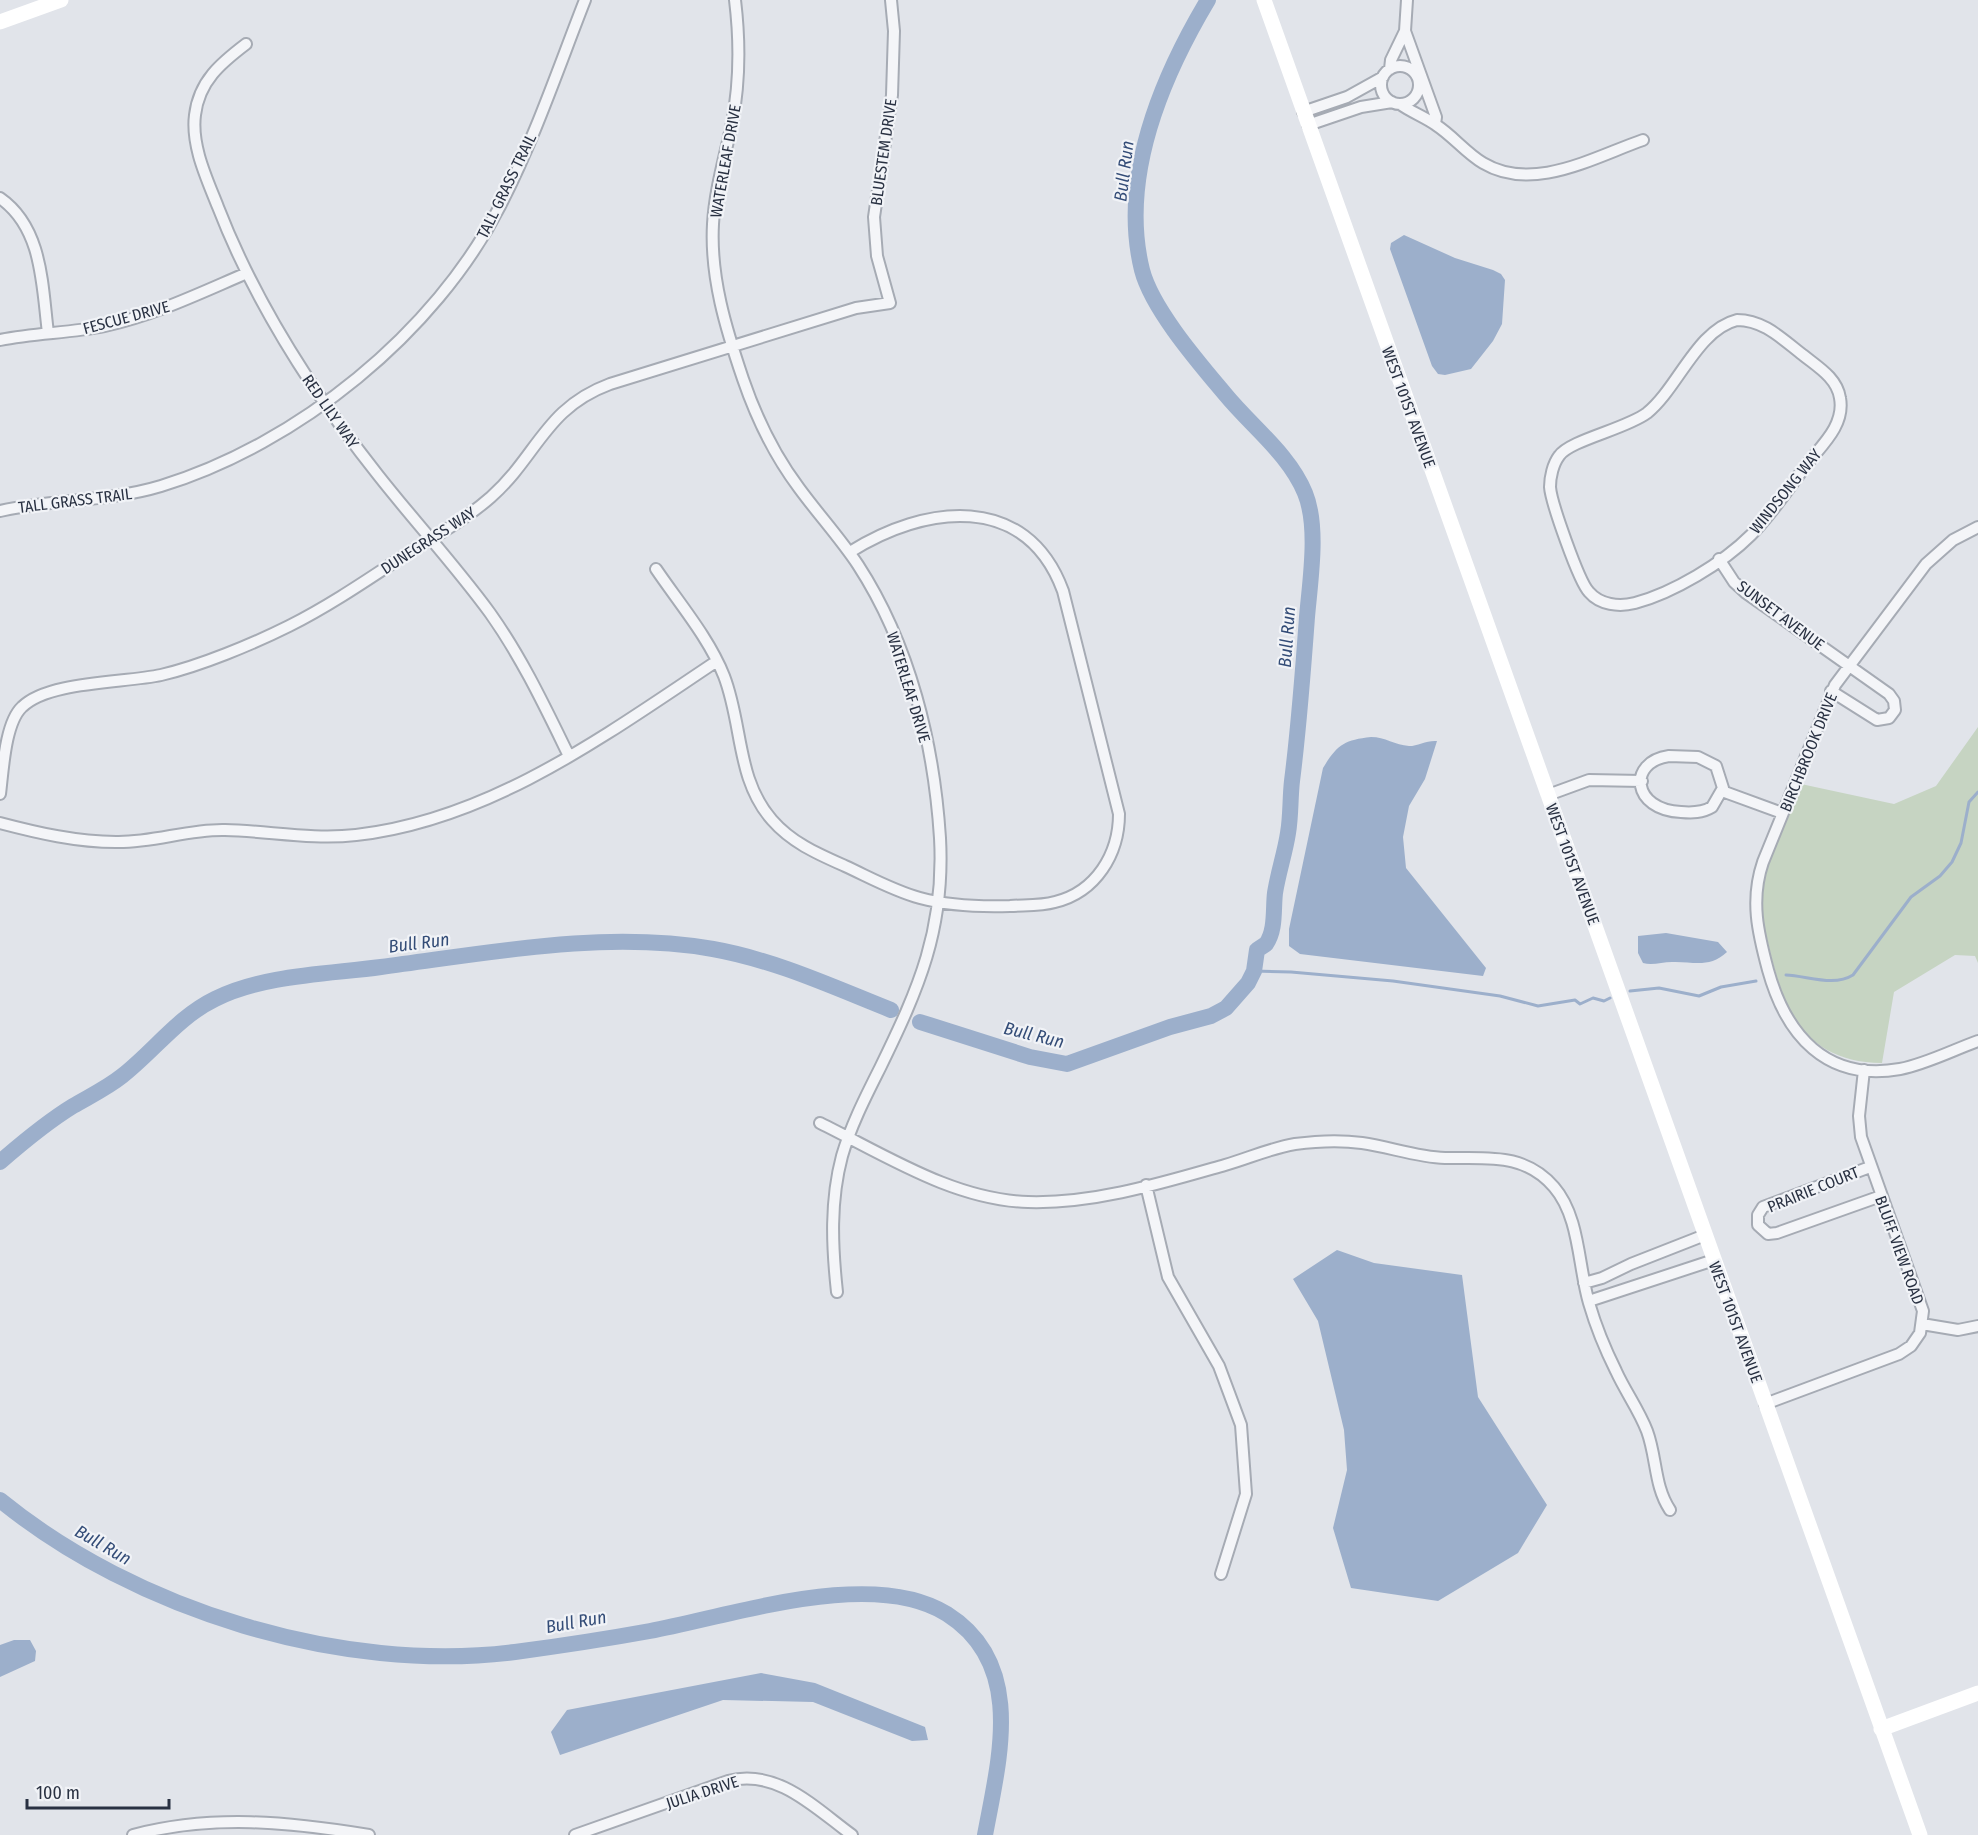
<svg xmlns="http://www.w3.org/2000/svg" width="1978" height="1835" font-family="'Fira Sans Condensed',sans-serif">
<style>
.green{fill:#c6d4c2}
.water{fill:#9cafcb}
.lines{fill:none;stroke-linecap:round;stroke-linejoin:round}
.stream{stroke:#9cafcb;stroke-width:3}
.river{stroke:#9cafcb;stroke-width:16}
.street-casing{stroke:#a6abb4;stroke-width:14}
.street{stroke:#f4f5f8;stroke-width:10}
.secondary{stroke:#fff;stroke-width:15}
.labels{text-anchor:middle;stroke-width:4.5;stroke-linejoin:round;paint-order:stroke}
.street-label{font-size:16px;fill:#293142;stroke:#f1f3f7}
.water-label{font-size:18px;font-style:italic;fill:#334c77;stroke:#f1f3f7}
</style>
<rect width="100%" height="100%" fill="#e1e4ea"/>
<path class="green" d="M1978,727V963L1975,956L1955,955L1894,992L1882,1063C1808,1062 1785,1015 1770,951C1766,933 1759,911 1762,892C1766,855 1788,819 1801,784L1894,804L1936,786Z"/>
<path class="water" d="M1404,235L1455,258L1493,270L1501,274L1505,280L1502,324L1493,341L1471,369L1445,375L1438,374L1432,366L1390,249L1391,243Z
M1371,737C1385,737 1395,745 1409,746C1418,746 1427,740 1437,741L1425,779L1409,806L1403,837L1406,868L1486,968L1483,976L1300,954L1289,946V929L1323,768C1337,745 1344,740 1371,737Z
M1666,933L1718,942L1727,952C1709,969 1692,961 1672,962C1662,962 1652,966 1643,963L1638,953V936Z
M1337,1250L1374,1263L1462,1275L1478,1397L1547,1505L1518,1553L1438,1601L1351,1588L1333,1528L1347,1470L1344,1430L1318,1321L1293,1279Z
M14,1640H30L36,1651L35,1661L0,1677V1645Z
M761,1673L815,1683L925,1727L928,1740L912,1741L813,1702L723,1700L560,1755L551,1732L567,1710Z"/>
<g class="lines">
<path class="stream" d="M1254,971L1291,972L1393,981L1500,996L1538,1006L1575,1000L1580,1004L1593,998L1604,1001L1610,998
M1786,975C1808,976 1834,987 1853,975L1911,897L1940,876L1952,862L1961,843L1969,802L1978,792
M1630,991L1659,988L1699,996L1721,987L1756,981"/>
<path class="river" d="M920,1022L1030,1057L1067,1064L1170,1027L1211,1016L1226,1008L1248,983L1254,971L1257,950C1260,948 1263,946 1266,944C1276,930 1273,909 1275,893C1278,873 1285,853 1288,833C1291,816 1290,798 1292,781C1299,726 1303,672 1307,617C1310,581 1319,527 1305,493C1289,454 1252,427 1225,394C1199,363 1152,309 1142,270C1119,177 1162,77 1208,0
M0,1162C23,1142 47,1122 73,1106C90,1096 107,1088 122,1076C154,1051 178,1017 215,999C262,975 329,974 381,967C489,953 604,930 713,949C775,960 833,987 891,1010
M0,1500C135,1610 342,1674 515,1652C560,1646 606,1639 650,1631C732,1616 872,1567 947,1614C1026,1664 999,1759 985,1835"/>
<g class="street-casing">
<path id="street" d="M735,0C740,41 740,82 732,123C725,157 715,189 713,224C710,277 726,329 743,379C756,417 775,456 799,488C818,514 840,538 858,565C910,645 934,744 940,838C945,929 919,988 880,1068C866,1096 851,1125 842,1156C830,1201 832,1246 837,1292
M1405,31L1436,117L1435,124
M246,44C221,63 199,81 195,115C191,146 207,179 218,207C256,305 313,393 378,475C415,522 455,565 490,613C522,658 545,707 569,756
M1381 85a19 19 0 1 1 38 0a19 19 0 1 1-38 0Z
M1390,69L1391,60L1405,31L1407,0
M1400,104C1411,112 1425,117 1436,125C1453,136 1466,153 1483,163C1533,193 1594,157 1643,140
M1303,112L1347,97L1383,77
M1308,125L1361,107L1392,102
M0,198C43,228 42,286 48,333
M1737,320C1764,320 1782,339 1803,355C1818,367 1837,378 1840,398C1845,425 1822,445 1807,464C1789,488 1772,514 1751,535C1723,563 1673,593 1635,603C1619,607 1600,605 1589,592C1579,582 1551,502 1550,487C1550,477 1553,464 1559,456C1570,440 1626,429 1647,413C1678,388 1697,330 1737,320Z
M0,340C35,333 70,333 105,326C155,315 200,293 247,273
M0,511C53,499 108,502 161,486C298,444 435,333 500,206C534,140 558,69 585,0
M1978,527L1953,540L1926,564L1835,685L1763,862C1750,900 1758,933 1768,970C1786,1035 1826,1082 1900,1069C1926,1064 1953,1050 1978,1041
M1719,559L1734,582L1746,593L1889,694L1894,701L1895,710L1889,718L1877,720L1831,691
M656,569C679,603 709,638 724,676C743,725 736,779 772,820C792,843 818,854 845,866C869,877 894,891 920,898C950,906 979,907 1010,906C1025,905 1041,906 1055,902C1096,892 1119,854 1119,814L1063,591C1026,491 924,505 850,552
M1669,756L1698,757L1716,766L1723,788L1712,807C1702,813 1692,813 1681,812C1632,810 1627,762 1669,756Z
M1722,791L1782,813
M0,794C3,770 5,723 22,707C48,681 124,683 161,675C200,666 253,644 289,626C329,606 367,580 405,555C434,537 465,520 491,497C538,455 545,408 610,384L856,308L890,303L877,256L874,217L892,95L894,31L891,0
M1548,795L1589,780L1642,781
M0,823C38,833 77,842 116,842C153,843 188,829 225,830C269,831 312,840 356,835C491,820 607,734 717,661
M820,1123C885,1155 954,1200 1028,1202C1094,1204 1162,1183 1225,1165C1249,1158 1271,1148 1295,1144C1317,1141 1341,1140 1362,1143C1390,1147 1417,1157 1445,1158C1486,1159 1524,1152 1554,1187C1580,1217 1578,1266 1589,1303C1596,1327 1605,1349 1616,1371C1625,1391 1639,1410 1647,1431C1657,1458 1654,1486 1670,1510
M1870,1167L1763,1207L1758,1215V1225L1768,1234L1777,1233L1881,1196
M1146,1185L1168,1277L1219,1366L1241,1425L1246,1494L1221,1574
M1584,1283L1602,1278L1631,1264L1705,1235
M1589,1301L1714,1260
M1922,1324L1958,1330L1978,1326
M1765,1404L1899,1354L1911,1346L1920,1333L1923,1311L1861,1137L1859,1116L1864,1070
M133,1835C213,1814 289,1822 369,1835
M575,1835L728,1781C777,1768 815,1808 852,1835"/>
</g>
<use href="#street" class="street"/>
<path class="secondary" d="M1264,0L1920,1835
M0,22L61,0
M1881,1729L1978,1693"/>
</g>
<g class="labels">
<g class="street-label">
<text transform="translate(883 152) rotate(-82)" y="6">BLUESTEM DRIVE</text>
<text transform="translate(725 161) rotate(-80)" y="6">WATERLEAF DRIVE</text>
<text transform="translate(506 186) rotate(-64)" y="6">TALL GRASS TRAIL</text>
<text transform="translate(126 317) rotate(-15)" y="6">FESCUE DRIVE</text>
<text transform="translate(1409 407) rotate(70)" y="6">WEST 101ST AVENUE</text>
<text transform="translate(331 411) rotate(55)" y="6">RED LILY WAY</text>
<text transform="translate(1785 491) rotate(-51)" y="6">WINDSONG WAY</text>
<text transform="translate(75 500) rotate(-7)" y="6">TALL GRASS TRAIL</text>
<text transform="translate(428 540) rotate(-33)" y="6">DUNEGRASS WAY</text>
<text transform="translate(1781 615) rotate(37)" y="6">SUNSET AVENUE</text>
<text transform="translate(909 687) rotate(73)" y="6">WATERLEAF DRIVE</text>
<text transform="translate(1808 752) rotate(-68)" y="6">BIRCHBROOK DRIVE</text>
<text transform="translate(1573 864) rotate(70)" y="6">WEST 101ST AVENUE</text>
<text transform="translate(1813 1189) rotate(-22)" y="6">PRAIRIE COURT</text>
<text transform="translate(1900 1250) rotate(70)" y="6">BLUFF VIEW ROAD</text>
<text transform="translate(1736 1322) rotate(70)" y="6">WEST 101ST AVENUE</text>
<text transform="translate(702 1792) rotate(-18)" y="6">JULIA DRIVE</text>
</g>
<g class="water-label">
<text transform="translate(1124 171) rotate(-83)" y="6">Bull Run</text>
<text transform="translate(1287 637) rotate(-86)" y="6">Bull Run</text>
<text transform="translate(419 943) rotate(-7)" y="6">Bull Run</text>
<text transform="translate(1034 1035) rotate(14)" y="6">Bull Run</text>
<text transform="translate(103 1545) rotate(30)" y="6">Bull Run</text>
<text transform="translate(576 1622) rotate(-10)" y="6">Bull Run</text>
</g>
</g>
<path d="M27 1799v9h142v-9" fill="none" stroke="#293142" stroke-width="3"/>
<text x="36" y="1799" font-size="18" fill="#293142" stroke="#f1f3f7" stroke-width="4.5" paint-order="stroke">100 m</text>
</svg>
